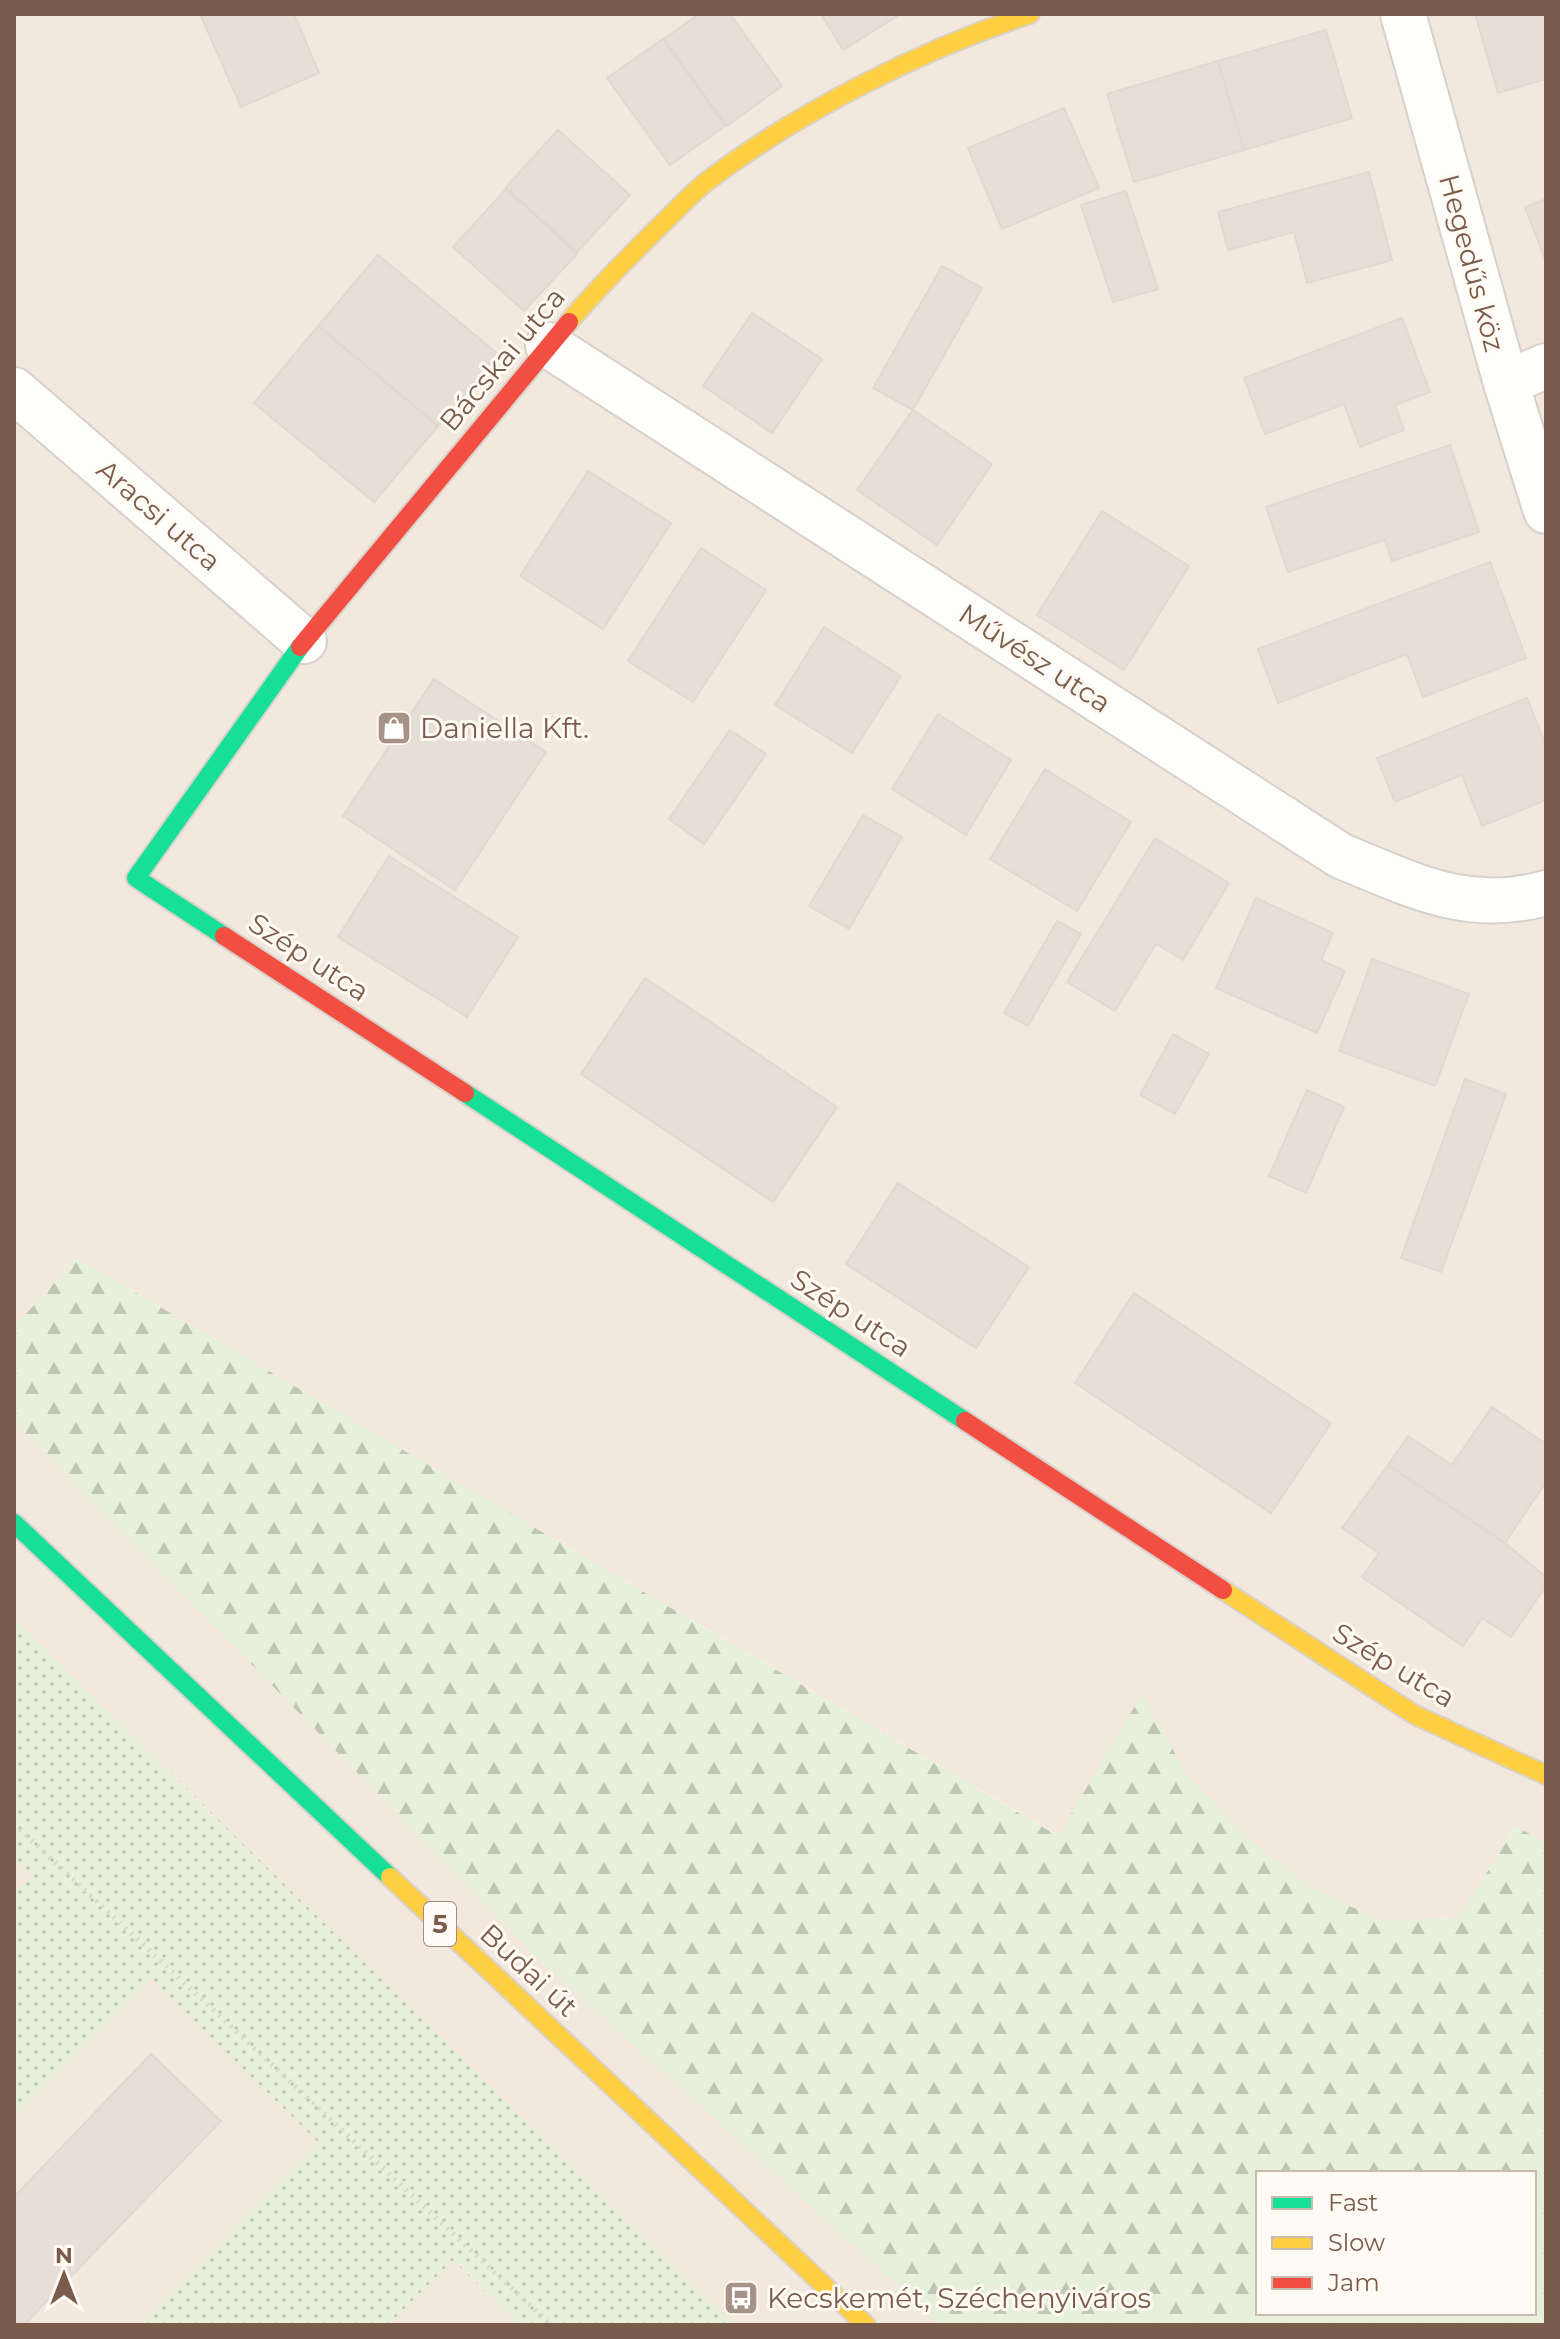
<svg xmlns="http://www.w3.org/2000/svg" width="1560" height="2339" font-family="Montserrat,sans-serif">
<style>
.residential{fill:#f2e8de}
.grass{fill:url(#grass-dots)}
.forest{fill:url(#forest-firs);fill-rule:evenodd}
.building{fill:#e6ded7;stroke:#e2d8d2;stroke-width:2}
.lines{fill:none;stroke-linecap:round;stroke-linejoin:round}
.street-casing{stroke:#d7d1cb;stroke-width:48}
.fast-casing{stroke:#d9d2cb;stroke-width:22}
.slow-casing{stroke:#d9d2cb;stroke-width:22}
.jam-casing{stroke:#d9d2cb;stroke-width:22}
.path{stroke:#dcd5d0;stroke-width:5;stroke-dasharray:2 6;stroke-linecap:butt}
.street{stroke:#fefefd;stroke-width:44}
.fast{stroke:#16e098;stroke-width:18}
.slow{stroke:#ffcf43;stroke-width:18}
.jam{stroke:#f24e42;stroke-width:18}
.labels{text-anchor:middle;stroke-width:6;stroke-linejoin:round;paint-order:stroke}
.shield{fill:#fffaf3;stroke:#a28b7f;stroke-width:2}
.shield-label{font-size:26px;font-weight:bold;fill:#7a5c4d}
.street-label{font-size:28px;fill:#7a5c4d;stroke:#fffaf3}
.poi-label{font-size:28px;fill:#7a5c4d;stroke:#fffaf3;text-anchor:start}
</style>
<defs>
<pattern id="grass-dots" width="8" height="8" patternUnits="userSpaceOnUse" patternTransform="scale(2)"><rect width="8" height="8" fill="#e7f0db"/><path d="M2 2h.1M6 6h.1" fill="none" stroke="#c0c6b4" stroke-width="1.8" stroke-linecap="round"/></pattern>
<pattern id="forest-firs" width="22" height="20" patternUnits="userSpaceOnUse" patternTransform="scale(2)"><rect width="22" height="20" fill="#e7f0db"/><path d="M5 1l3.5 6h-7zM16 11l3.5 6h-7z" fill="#c0c6b4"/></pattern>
</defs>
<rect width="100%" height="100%" fill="#f9f5f0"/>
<path class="residential" d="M14,14H1546V1842L1515,1828L1458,1918L1381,1921L1310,1887L1246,1837L1186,1773L1142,1695L1059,1836L77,1258L14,1327Z
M14,1421L538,1958L941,2325H14Z"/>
<path class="grass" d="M14,1619L734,2325H520L453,2260L388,2325H140L319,2143L151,1978L14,2116V1894L32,1875L14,1857Z"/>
<path class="forest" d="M77,1258L1058,1836L1142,1694L1186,1773L1246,1837L1310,1887L1381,1921L1458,1918L1516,1827L1546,1842V2325H941L538,1958L14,1421V1327ZM1258,2173H1534V2313H1258Z"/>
<path class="building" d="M200,14H294L319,73L241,107Z
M699,14H730L782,86L727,126L664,39Z
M821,14H899V15L843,50Z
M1475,14H1546V79L1498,93Z
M1326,30L1352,118L1244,150L1218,61Z
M663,39L725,126L670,165L607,78Z
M1218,61L1244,150L1134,182L1107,94Z
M1064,108L1099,188L1002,229L968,148Z
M558,130L630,195L577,252L506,187Z
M1369,172L1392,260L1307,283L1294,232L1228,250L1218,212Z
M506,189L577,254L524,311L453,247Z
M1126,191L1158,289L1113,302L1081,205Z
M1546,199V262L1525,207Z
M378,255L498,354L438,426L318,326Z
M942,266L982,288L913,410L873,388Z
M752,313L822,359L772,433L703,386Z
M1402,318L1430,392L1395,405L1404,430L1360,447L1344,404L1265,434L1244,378Z
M318,326L438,426L374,502L254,403Z
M913,410L992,464L937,545L857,490Z
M1450,445L1479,532L1392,561L1385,540L1288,572L1266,507Z
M588,471L671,523L603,629L520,576Z
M1102,511L1189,566L1124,670L1037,615Z
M701,548L766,590L693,702L628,661Z
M1490,562L1526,658L1423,697L1407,654L1278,703L1258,649Z
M824,627L901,676L852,753L775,705Z
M434,679L546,752L455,890L343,816Z
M1527,698L1546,746V800L1482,826L1462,775L1395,802L1377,758Z
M938,714L1011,760L966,835L892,789Z
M730,730L766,754L704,844L669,819Z
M1045,769L1131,822L1077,911L990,859Z
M863,815L902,837L849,929L809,906Z
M1155,838L1229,883L1183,960L1156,944L1115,1011L1067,982Z
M389,856L518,937L467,1017L338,937Z
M1256,898L1333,933L1321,960L1345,971L1317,1033L1216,988Z
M1057,921L1081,934L1028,1026L1004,1013Z
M1372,959L1469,994L1435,1086L1339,1051Z
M645,978L837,1107L773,1202L581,1074Z
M1173,1034L1209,1054L1175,1114L1140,1095Z
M1465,1079L1506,1094L1441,1272L1401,1258Z
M1307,1090L1344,1107L1306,1193L1269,1176Z
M898,1183L1029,1267L976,1348L846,1264Z
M1134,1293L1331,1423L1271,1513L1075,1383Z
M1492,1407L1546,1444V1482L1505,1543L1388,1465L1408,1436L1452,1465Z
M1388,1465L1505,1543L1546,1577V1586L1511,1637L1482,1618L1463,1646L1362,1577L1379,1553L1342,1528Z
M151,2054L221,2121L24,2325H14V2197Z"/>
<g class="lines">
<g class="street-casing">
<path id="street" d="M1403,14L1506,383L1546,511
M548,345L1341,856C1413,885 1467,915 1546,893
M1506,383L1546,366
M14,390L304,641"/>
</g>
<g class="fast-casing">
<path id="fast" d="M224,936L136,878L300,647
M465,1093L965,1421
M14,1523L390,1877"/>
</g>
<g class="slow-casing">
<path id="slow" d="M569,322C598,287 630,256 662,224C676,211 690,195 706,182C798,112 920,50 1030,14
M1223,1590L1415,1715L1546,1775
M390,1877L866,2325"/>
</g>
<g class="jam-casing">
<path id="jam" d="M300,647L569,322
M224,936L465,1093
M965,1421L1223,1590"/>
</g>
<path class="path" d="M14,1824L551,2325"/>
<use href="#street" class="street"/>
<use href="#fast" class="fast"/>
<use href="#slow" class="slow"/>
<use href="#jam" class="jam"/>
</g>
<defs>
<g id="shop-square" transform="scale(1.8)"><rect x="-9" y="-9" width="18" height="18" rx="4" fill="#a69286" stroke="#fffaf3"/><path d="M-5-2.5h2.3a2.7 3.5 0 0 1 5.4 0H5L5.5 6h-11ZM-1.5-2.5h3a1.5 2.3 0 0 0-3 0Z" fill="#fff"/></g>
<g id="bus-square" transform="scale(1.8)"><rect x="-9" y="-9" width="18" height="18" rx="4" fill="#a69286" stroke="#fffaf3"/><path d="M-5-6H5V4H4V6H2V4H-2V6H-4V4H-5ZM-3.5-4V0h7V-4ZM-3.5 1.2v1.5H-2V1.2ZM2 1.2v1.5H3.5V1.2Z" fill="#fff"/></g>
</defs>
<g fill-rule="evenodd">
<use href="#shop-square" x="394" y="728"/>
<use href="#bus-square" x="741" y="2298"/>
</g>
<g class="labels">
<rect class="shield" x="424" y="1902" width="32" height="44" rx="6"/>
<g class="shield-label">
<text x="440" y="1933">5</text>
</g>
<g class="street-label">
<text transform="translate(1472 263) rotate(75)" y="10">Hegedűs köz</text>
<text transform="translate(502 359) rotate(-50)" y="10">Bácskai utca</text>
<text transform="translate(159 515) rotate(41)" y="10">Aracsi utca</text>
<text transform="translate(1035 658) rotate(33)" y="10">Művész utca</text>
<text transform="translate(309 957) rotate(33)" y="10">Szép utca</text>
<text transform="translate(851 1313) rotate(33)" y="10">Szép utca</text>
<text transform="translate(1394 1665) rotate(31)" y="10">Szép utca</text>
<text transform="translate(529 1970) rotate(43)" y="10">Budai út</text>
</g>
<g class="poi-label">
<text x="420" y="738">Daniella Kft.</text>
<text x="767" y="2308">Kecskemét, Széchenyiváros</text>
</g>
</g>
<rect width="1560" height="2339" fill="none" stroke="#7a5c4d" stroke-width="32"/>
<rect x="1256" y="2171" width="280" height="144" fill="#fffaf3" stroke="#cabbb1" stroke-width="2"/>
<rect x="1272" y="2197" width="40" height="12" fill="#16e098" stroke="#cabbb1" stroke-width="2"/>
<text x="1328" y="2211" font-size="24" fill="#7a5c4d">Fast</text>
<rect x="1272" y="2237" width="40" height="12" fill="#ffcf43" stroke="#cabbb1" stroke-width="2"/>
<text x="1328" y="2251" font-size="24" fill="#7a5c4d">Slow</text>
<rect x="1272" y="2277" width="40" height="12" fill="#f24e42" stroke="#cabbb1" stroke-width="2"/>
<text x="1328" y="2291" font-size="24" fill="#7a5c4d">Jam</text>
<g transform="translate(64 2275)" stroke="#fffaf3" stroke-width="6" paint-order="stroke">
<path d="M0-6L14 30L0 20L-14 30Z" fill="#7a5c4d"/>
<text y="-12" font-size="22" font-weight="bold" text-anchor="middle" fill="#7a5c4d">N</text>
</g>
</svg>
